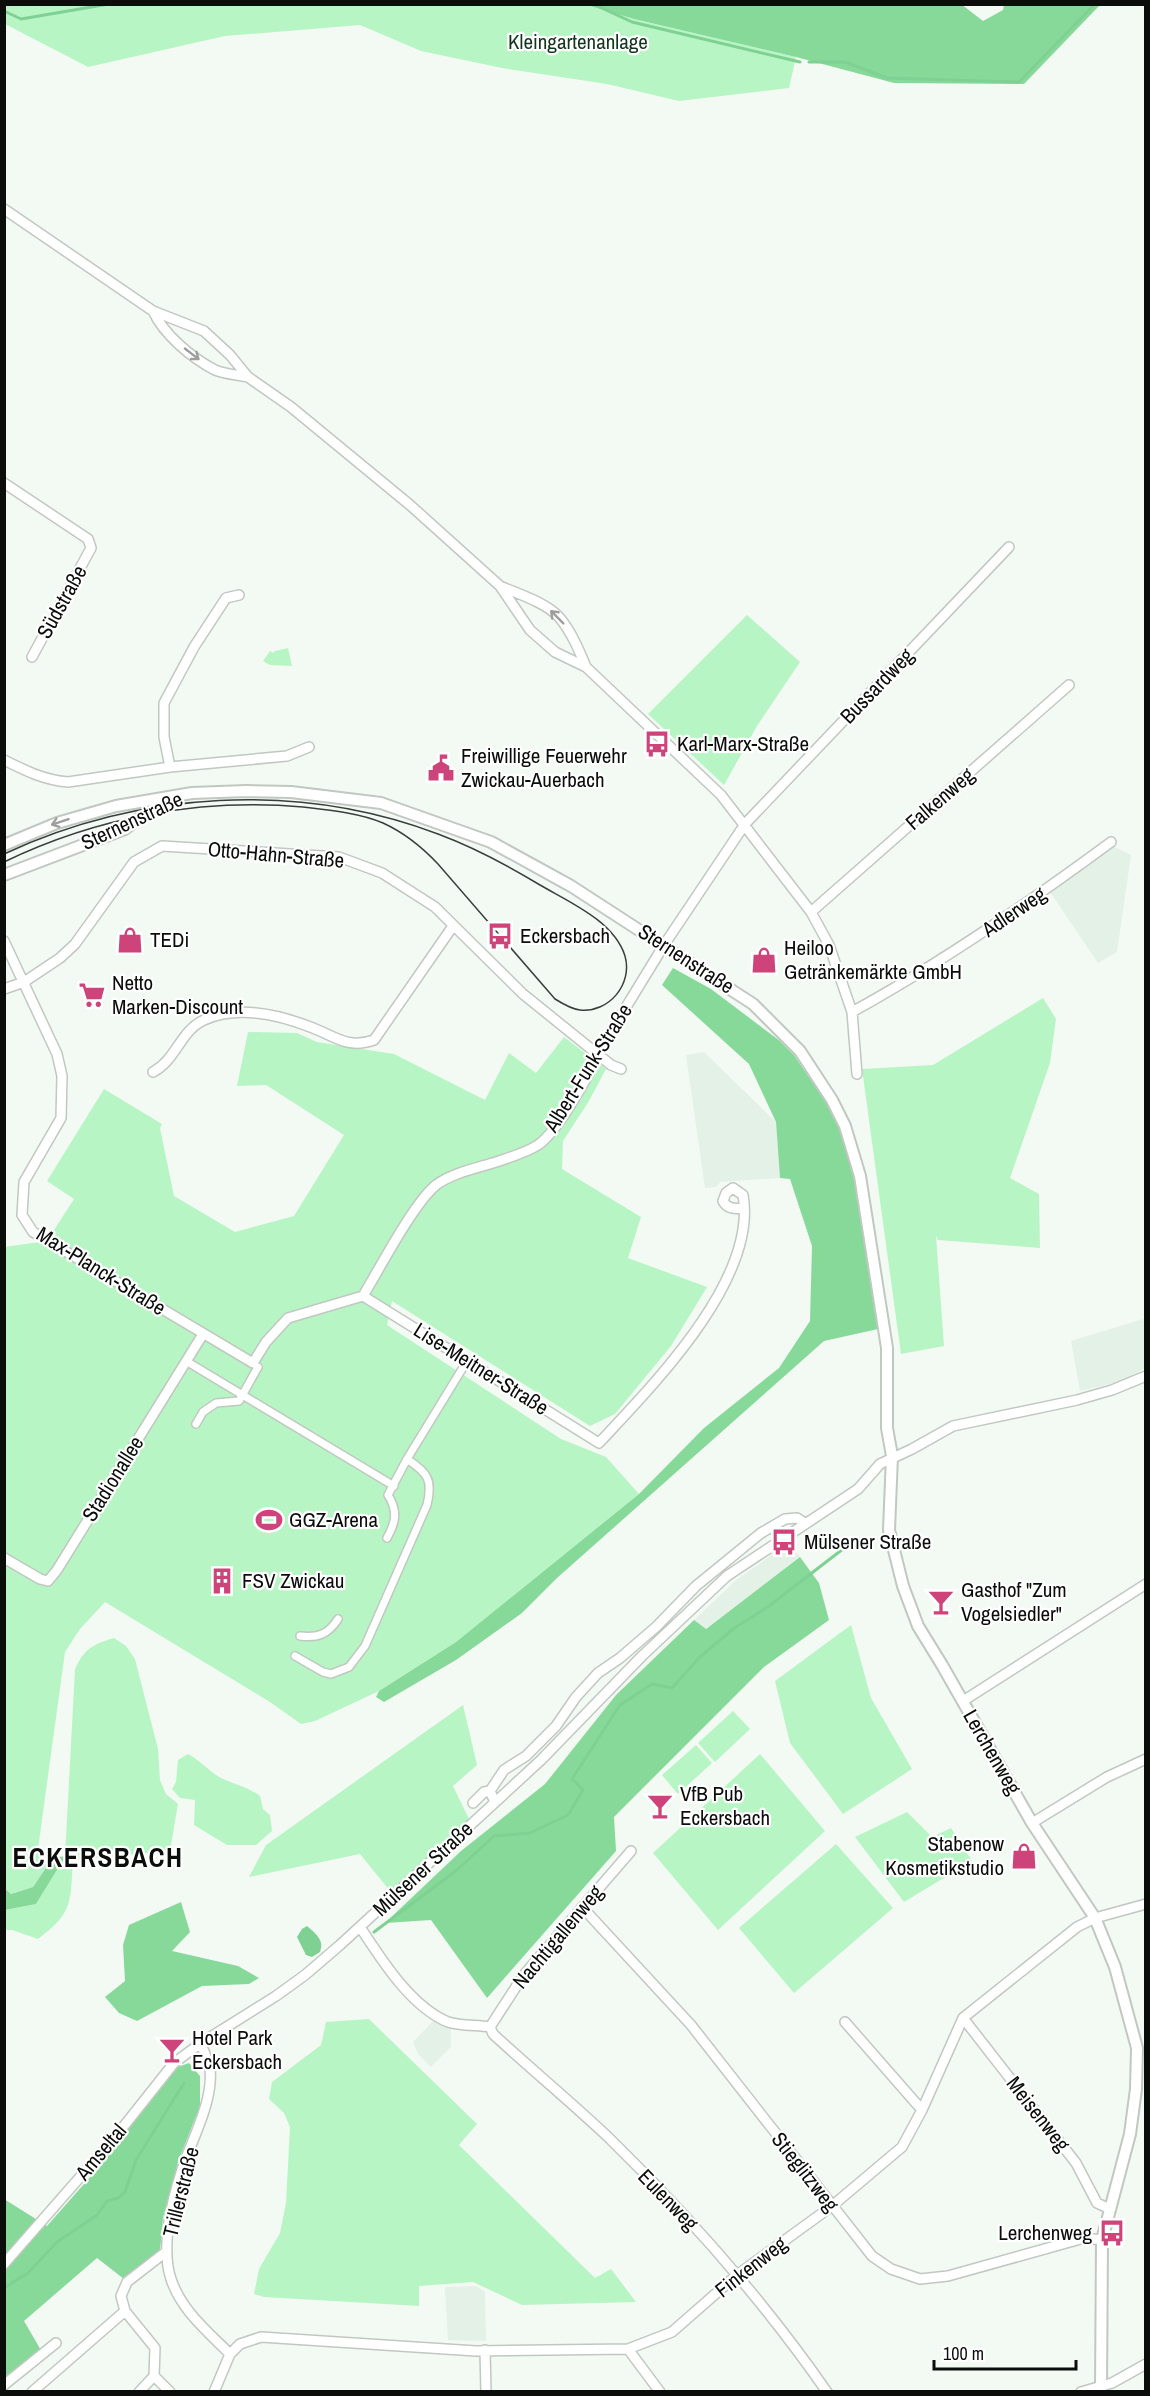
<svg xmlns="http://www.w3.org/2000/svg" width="1150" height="2396" font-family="'Archivo Narrow',sans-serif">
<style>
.built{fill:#e3f1e6}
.green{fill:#b8f5c4}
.forest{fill:#87d99a}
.water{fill:#7fd193}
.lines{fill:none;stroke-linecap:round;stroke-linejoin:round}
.stream{stroke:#7fd193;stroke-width:3}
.pedestrian-casing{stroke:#c1c8c2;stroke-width:10}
.minor-casing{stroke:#c1c8c2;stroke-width:12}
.tertiary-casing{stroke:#c1c8c2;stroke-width:14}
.pedestrian{stroke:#fff;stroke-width:7}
.minor{stroke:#fff;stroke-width:9}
.tertiary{stroke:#fff;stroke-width:10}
.tram{stroke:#3b3f3c;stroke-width:1.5}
.oneway{stroke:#9d9e9d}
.labels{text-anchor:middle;stroke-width:4.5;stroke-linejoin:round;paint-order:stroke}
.park-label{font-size:21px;fill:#13351d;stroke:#fff}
.street-label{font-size:21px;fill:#0b0d0b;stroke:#fff}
.poi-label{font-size:21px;fill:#0b0d0b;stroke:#fff;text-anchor:start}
.district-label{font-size:27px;font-weight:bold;letter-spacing:1.5px;fill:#0b0d0b;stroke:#fff}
</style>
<rect width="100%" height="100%" fill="#f3faf4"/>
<path class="built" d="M1113,846L1131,855L1117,952L1098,963L1050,892Z
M704,1052L776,1122L780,1178L720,1182L716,1187L705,1188L686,1055Z
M1143,1319L1145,1322V1368L1122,1381L1080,1391L1071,1341Z
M790,1542L800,1557L705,1629L694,1620L735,1581Z
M433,2021L451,2027V2047L431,2067L418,2054L413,2042Z
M476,2286L485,2292L486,2341L448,2340L445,2287Z"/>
<path class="green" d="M4,5H587L634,19L796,57L789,88L679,101L607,84L502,68L421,51L360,25L225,36L88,67L5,24Z
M747,615L800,662L757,726L724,785L648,714Z
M288,648L292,666L270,665L263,661L270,651L273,653L275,651Z
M1043,998L1056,1019L1050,1063L1010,1178L1039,1194L1040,1248L938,1240L936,1236L944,1346L901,1354L862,1069L933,1065Z
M248,1032L297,1033L317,1042L394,1054L485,1100L509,1053L536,1073L564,1037L606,1069L589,1101L563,1141L562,1169L641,1217L628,1258L707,1287L671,1346L615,1414L590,1426L392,1301L387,1325L561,1439L606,1457L639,1494L456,1642L379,1691L315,1721L301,1724L270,1702L105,1602L80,1629L65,1652L38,1849L54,1856L33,1887L10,1894L4,1889V1247L47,1241L74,1199L47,1181L104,1089L162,1124L160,1128L174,1196L235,1232L294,1216L344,1135L266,1085L237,1086Z
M851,1625L871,1698L912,1769L843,1814L790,1743L775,1681Z
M114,1638L126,1646L135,1659L158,1749L160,1780L166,1794L178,1804L170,1851L73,1860C70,1902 74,1912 38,1939L12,1930H5V1910L36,1904L65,1857L75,1669C84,1649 93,1644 114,1638Z
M463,1705L477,1765L453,1786L469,1819L390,1891L360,1854L249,1877L266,1845Z
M733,1711L750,1729L715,1762L698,1743Z
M696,1745L712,1763L678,1794L662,1775Z
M188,1754C199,1760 206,1768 216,1775C228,1783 245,1785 260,1796L263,1809L270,1815L272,1831L256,1845H227L194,1825L195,1800L180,1798L172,1789L176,1782L178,1760Z
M760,1754L825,1831L718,1930L653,1853Z
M907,1812L932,1837L951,1828L972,1861L904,1902L855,1837Z
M836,1844L893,1908L794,1993L739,1928Z
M369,2019L477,2124L459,2145L595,2278L611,2269L636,2302L522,2305L473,2282L419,2286V2306L264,2297L254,2294L259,2269L280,2233L286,2203L290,2127L284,2113L269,2099L272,2082L321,2045L326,2022Z"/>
<path class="forest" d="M961,4L983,21L1003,10L1004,5H1100L1024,84L894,83L796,57L634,19L587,5Z
M673,968L711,989L780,1041L794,1055L827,1104L842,1133L857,1192L878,1329L824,1341L557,1578L522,1613L456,1660L384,1702L376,1697L379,1691L456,1642L639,1494L704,1428L779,1368L810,1321L812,1246L790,1179L780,1178L776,1122L749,1064L662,985Z
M800,1557L819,1583L829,1620L764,1667L614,1817L616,1851L487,1998L431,1920L385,1923L461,1851L545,1784L616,1695L694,1620L706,1629Z
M54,1856L65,1857L36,1904L5,1910V1889L11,1894L33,1887Z
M181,1902L190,1932L172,1951L238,1966L259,1978L249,1984L202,1986L137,2021L119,2013L105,1997L125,1981L123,1945L129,1925Z
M189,2063L200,2076V2106L178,2162L163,2218L160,2251L124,2279L97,2258L24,2321L42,2352L5,2382L4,2199L47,2226L91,2176L178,2067Z"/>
<path class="water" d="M307,1926C315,1933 325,1940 320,1952L312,1957L306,1955L297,1937L302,1929Z"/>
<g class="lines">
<path class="stream" d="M593,4L632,22L800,62
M4,11L21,19L109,4
M809,62H845L887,78L1019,82L1095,4
M374,1932L457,1870L494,1836L530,1833L568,1815L583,1790L572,1779L620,1705L652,1684L672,1688L699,1658L733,1629L769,1606L852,1542
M4,2288L28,2273L57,2242L97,2215L107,2201L118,2198L125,2192L136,2160L184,2083"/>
<g class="pedestrian-casing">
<path id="pedestrian" d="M186,1361L394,1486
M196,1424L203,1412L216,1403L239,1401L258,1367
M387,1538C396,1522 398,1511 388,1495L407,1459L467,1361
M300,1636C317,1638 328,1635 338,1619
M295,1656L323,1672L331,1674L349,1667L365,1646L427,1505C433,1480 428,1473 407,1459"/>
</g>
<g class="minor-casing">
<path id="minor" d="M4,209L153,311L204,331L230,355L248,377L291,407L410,505L500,586L530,630L555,652L586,667L721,795L811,912L829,945L852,1012L857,1074
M153,311C164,335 192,358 215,370C224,374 238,375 248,377
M4,483L88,539L91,548L32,657
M500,586C518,594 545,602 559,617C571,631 579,650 586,667
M4,760C26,771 44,780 68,782L170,767L287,756L309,747
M170,767L164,737V703L194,647L226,598L239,595
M811,912L1069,685
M4,941L57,1054L62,1076L61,1118L24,1182L22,1215L33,1232L253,1363L266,1342L288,1318L363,1296C380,1268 413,1204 436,1185C452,1173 477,1168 496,1162C511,1157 525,1153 538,1145C558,1131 589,1076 598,1053L664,945L745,824L1009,547
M4,989L24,982L60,958L75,944L134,862L162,846L339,857L382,873L435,907L523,994L611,1065L621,1069
M852,1012C943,962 1027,904 1111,842
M153,1072C177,1059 180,1031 204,1020C237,1005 280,1015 313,1028C336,1037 348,1049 374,1040L453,926
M363,1296L599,1443C652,1386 758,1280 743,1195L733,1188L726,1193L723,1201C727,1209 735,1209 744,1208
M4,1558L40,1579L48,1581L57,1570L203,1334
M963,1701L1146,1584
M495,1802L490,1791L504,1770L526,1756L556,1726L576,1697L598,1673L620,1658L656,1627L696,1586L761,1533L785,1519L797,1518L805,1523
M473,1803L484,1792L490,1791
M1032,1823L1107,1777L1146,1759
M582,1907L691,2025L872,2256L891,2269L920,2279L948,2276L1084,2238L1102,2240
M360,1927C381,1959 411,2007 448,2022C460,2026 477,2025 490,2027
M963,2018L1076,2163L1097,2203L1110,2209
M845,2022L922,2110
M490,2027L493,2034C531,2069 571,2102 608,2137C688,2215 763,2300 827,2392
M490,2027L523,1976L631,1851
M201,2043C203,2051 209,2061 210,2069C213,2096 198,2128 188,2153C175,2187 159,2243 171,2279C181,2310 208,2332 230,2354L214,2392
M4,2264L116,2136L174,2063L201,2043L276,1996L305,1975L340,1945L541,1760L642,1656L727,1576L858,1489L880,1464L912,1449L953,1426L1077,1400L1112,1390L1146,1376
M125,2311L155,2348L154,2376L139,2392
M628,2349L660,2392
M485,2350L486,2392
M230,2354L240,2344L261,2337L476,2351L628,2349L672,2332L737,2275L832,2206L902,2147L922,2110L963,2018L1077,1927L1095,1918L1146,1904
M154,2376L170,2392
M4,2385L56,2343
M32,2392L125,2311L121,2296L127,2282L167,2251
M1081,2392L1112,2383L1146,2364"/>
</g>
<g class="tertiary-casing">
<path id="tertiary" d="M4,845L57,823L116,806L192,793L246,791L291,792L381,803L491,842L571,886L753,1004L800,1051L832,1100L845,1126L860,1176L887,1348V1428L892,1456L889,1530L903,1586L918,1626L942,1665L1032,1823L1095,1918L1115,1967L1137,2048L1136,2089L1130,2134L1102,2240L1101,2392
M4,875L125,829L145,814L172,800"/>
</g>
<use href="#pedestrian" class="pedestrian"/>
<use href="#minor" class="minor"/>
<use href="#tertiary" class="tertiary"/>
<path class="tram" d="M4,854C139,791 298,781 438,834C473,847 507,865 540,885C569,902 614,921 625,956C633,984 609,1013 580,1010C571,1009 563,1004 555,999L438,864C422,847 405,833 383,823C359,813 329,810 303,807C200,798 97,817 4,862"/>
</g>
<defs><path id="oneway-shaft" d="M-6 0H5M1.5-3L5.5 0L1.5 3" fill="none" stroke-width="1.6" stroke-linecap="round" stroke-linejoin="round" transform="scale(1.5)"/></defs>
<g class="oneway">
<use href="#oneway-shaft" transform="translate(192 354) rotate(38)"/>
<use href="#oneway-shaft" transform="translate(557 617) rotate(-135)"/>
<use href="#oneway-shaft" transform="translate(60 822) rotate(162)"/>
</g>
<defs>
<g id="bus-bare" transform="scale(2.07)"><path d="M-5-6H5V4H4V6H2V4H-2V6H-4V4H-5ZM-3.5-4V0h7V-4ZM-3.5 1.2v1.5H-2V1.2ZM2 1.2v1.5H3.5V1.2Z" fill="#ce4379" stroke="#fff" stroke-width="2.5" paint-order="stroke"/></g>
<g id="civic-bare" transform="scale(2.07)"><path d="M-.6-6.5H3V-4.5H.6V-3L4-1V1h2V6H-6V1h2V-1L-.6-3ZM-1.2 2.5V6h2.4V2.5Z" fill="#ce4379" stroke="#fff" stroke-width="2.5" paint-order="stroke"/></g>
<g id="shop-bare" transform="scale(2.07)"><path d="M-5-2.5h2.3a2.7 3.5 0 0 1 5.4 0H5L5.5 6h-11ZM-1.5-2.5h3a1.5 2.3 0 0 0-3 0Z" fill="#ce4379" stroke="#fff" stroke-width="2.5" paint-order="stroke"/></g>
<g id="supermarket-bare" transform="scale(2.07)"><path d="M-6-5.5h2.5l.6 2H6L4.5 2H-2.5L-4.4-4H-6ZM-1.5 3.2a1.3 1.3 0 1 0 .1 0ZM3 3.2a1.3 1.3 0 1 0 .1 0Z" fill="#ce4379" stroke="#fff" stroke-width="2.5" paint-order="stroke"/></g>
<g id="stadium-bare" transform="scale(2.07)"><path d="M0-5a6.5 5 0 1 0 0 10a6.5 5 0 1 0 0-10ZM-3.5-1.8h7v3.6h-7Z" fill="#ce4379" stroke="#fff" stroke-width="2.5" paint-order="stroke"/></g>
<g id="building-bare" transform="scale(2.07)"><path d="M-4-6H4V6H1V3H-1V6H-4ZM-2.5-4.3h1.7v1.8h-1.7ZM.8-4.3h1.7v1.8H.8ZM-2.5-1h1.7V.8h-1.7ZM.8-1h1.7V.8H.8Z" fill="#ce4379" stroke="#fff" stroke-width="2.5" paint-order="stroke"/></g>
<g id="bar-bare" transform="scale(2.07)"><path d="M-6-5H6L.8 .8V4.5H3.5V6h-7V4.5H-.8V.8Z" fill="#ce4379" stroke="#fff" stroke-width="2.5" paint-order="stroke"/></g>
</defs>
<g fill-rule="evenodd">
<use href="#bus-bare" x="657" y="744"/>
<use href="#civic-bare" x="441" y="768"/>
<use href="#bus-bare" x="500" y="936"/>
<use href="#shop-bare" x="130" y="940"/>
<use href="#shop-bare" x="764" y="960"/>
<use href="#supermarket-bare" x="92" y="995"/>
<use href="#stadium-bare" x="269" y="1520"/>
<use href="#bus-bare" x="784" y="1542"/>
<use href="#building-bare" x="222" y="1581"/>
<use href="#bar-bare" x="941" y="1602"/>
<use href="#bar-bare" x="660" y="1806"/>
<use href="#shop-bare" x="1024" y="1856"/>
<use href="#bar-bare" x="172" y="2050"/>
<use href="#bus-bare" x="1112" y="2233"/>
</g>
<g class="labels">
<g class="park-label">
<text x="578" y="49">Kleingartenanlage</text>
</g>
<g class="street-label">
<text transform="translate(62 602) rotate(-61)" y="7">Südstraße</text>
<text transform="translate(877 686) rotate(-46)" y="7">Bussardweg</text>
<text transform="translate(940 799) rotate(-41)" y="7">Falkenweg</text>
<text transform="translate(132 821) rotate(-25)" y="7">Sternenstraße</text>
<text transform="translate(276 855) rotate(5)" y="7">Otto-Hahn-Straße</text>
<text transform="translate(1014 912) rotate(-34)" y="7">Adlerweg</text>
<text transform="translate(686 959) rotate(33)" y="7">Sternenstraße</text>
<text transform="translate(588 1068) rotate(-58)" y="7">Albert-Funk-Straße</text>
<text transform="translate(101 1271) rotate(32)" y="7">Max-Planck-Straße</text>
<text transform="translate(481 1369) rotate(32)" y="7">Lise-Meitner-Straße</text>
<text transform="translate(113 1479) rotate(-58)" y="7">Stadionallee</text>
<text transform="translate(992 1752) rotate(60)" y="7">Lerchenweg</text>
<text transform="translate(423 1869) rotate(-43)" y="7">Mülsener Straße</text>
<text transform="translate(558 1937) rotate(-50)" y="7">Nachtigallenweg</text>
<text transform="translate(1038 2114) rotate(52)" y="7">Meisenweg</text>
<text transform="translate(101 2152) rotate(-50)" y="7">Amseltal</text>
<text transform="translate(805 2172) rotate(52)" y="7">Stieglitzweg</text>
<text transform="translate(181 2192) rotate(-76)" y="7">Trillerstraße</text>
<text transform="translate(668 2200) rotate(46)" y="7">Eulenweg</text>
<text transform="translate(751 2267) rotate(-38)" y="7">Finkenweg</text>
</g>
<g class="poi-label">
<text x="677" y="751">Karl-Marx-Straße</text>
<text x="461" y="763">Freiwillige Feuerwehr<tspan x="461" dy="24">Zwickau-Auerbach</tspan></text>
<text x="520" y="943">Eckersbach</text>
<text x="150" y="947">TEDi</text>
<text x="784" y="955">Heiloo<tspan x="784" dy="24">Getränkemärkte GmbH</tspan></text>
<text x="112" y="990">Netto<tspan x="112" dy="24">Marken-Discount</tspan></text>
<text x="289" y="1527">GGZ-Arena</text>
<text x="804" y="1549">Mülsener Straße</text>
<text x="242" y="1588">FSV Zwickau</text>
<text x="961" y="1597">Gasthof "Zum<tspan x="961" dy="24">Vogelsiedler"</tspan></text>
<text x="680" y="1801">VfB Pub<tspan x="680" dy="24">Eckersbach</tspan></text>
<text x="1004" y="1851" text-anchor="end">Stabenow<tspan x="1004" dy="24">Kosmetikstudio</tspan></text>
<text x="192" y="2045">Hotel Park<tspan x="192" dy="24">Eckersbach</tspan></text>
<text x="1092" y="2240" text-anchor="end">Lerchenweg</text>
</g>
<g class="district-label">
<text x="98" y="1867">ECKERSBACH</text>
</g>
</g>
<rect width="1150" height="2396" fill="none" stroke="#0b0d0b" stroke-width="12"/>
<path d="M934 2360v9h142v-9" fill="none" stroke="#0b0d0b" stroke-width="3"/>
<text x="943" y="2360" font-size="18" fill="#0b0d0b" stroke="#ffffff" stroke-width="4.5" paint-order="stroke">100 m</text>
</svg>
